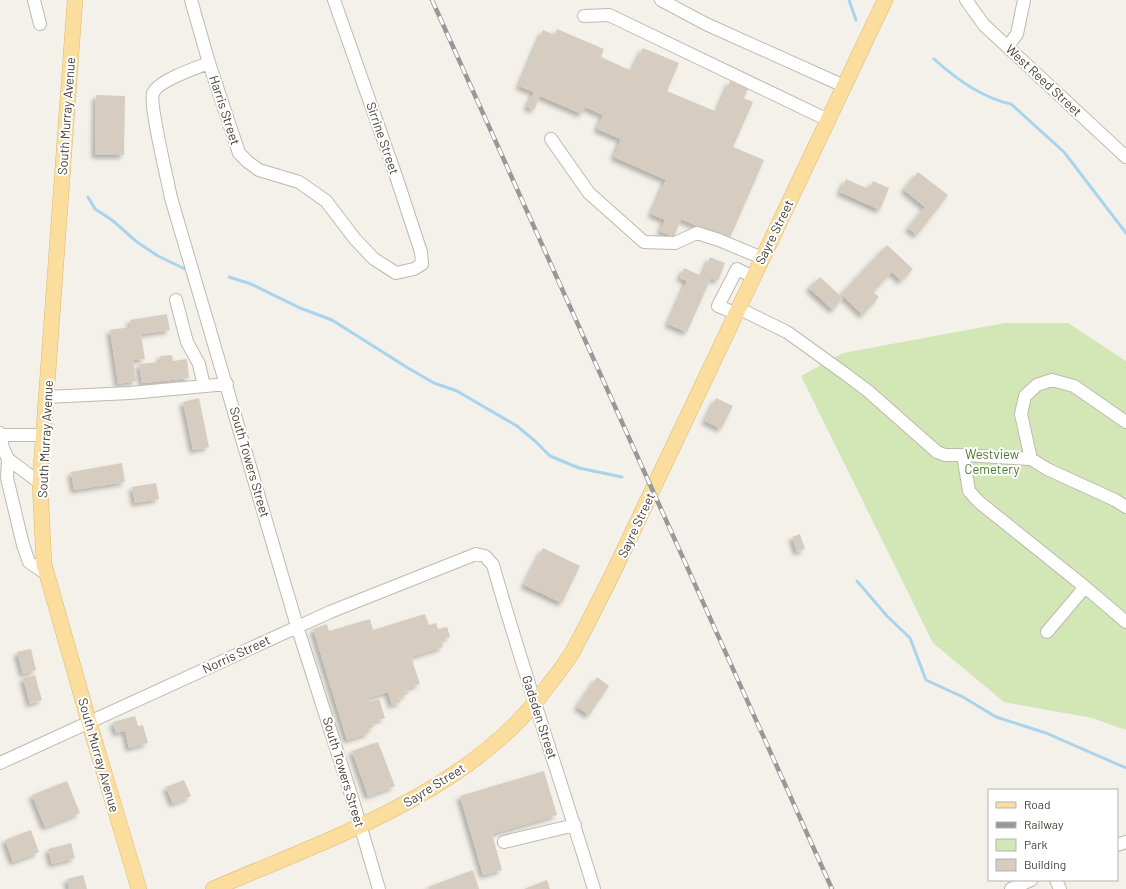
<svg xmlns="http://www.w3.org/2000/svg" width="1126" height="889" font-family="Barlow,sans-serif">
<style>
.green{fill:#d2e7b5}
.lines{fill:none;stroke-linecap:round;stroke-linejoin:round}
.stream{stroke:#a9d4ee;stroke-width:3}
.building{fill:#d6cdc0;filter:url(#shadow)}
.minor-casing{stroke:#c0b9ad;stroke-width:14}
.major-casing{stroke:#e0ba6c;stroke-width:16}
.minor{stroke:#fff;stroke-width:12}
.major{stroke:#fbdd9d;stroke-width:15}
.rail-casing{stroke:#989898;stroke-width:4.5}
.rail{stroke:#fff;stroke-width:3;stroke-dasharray:9;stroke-linecap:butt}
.labels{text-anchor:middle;stroke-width:4;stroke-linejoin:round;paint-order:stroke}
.street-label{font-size:13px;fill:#484238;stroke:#fff}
.park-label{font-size:13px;fill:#4c792d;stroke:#fff}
</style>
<defs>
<filter id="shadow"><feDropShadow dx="-3.5" dy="3.5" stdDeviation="2" flood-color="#0004"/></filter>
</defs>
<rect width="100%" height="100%" fill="#f4f1ea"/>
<path class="green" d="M1005,323H1068L1126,361V730L1092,718L1004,702L933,643L801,376L843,353Z"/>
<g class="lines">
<path class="stream" d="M849,0L856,20
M934,59C956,79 982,98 1011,104L1064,152L1126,233
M88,197L95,209L112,220L137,242L158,256L185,269
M229,277L251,284L300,308L332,320L408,368L434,383L457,391L517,426L535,441L550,456L579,468L622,477
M857,581L887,616L910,638L926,680L963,697L996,717L1046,733L1126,768"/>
</g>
<path class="building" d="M557,29L604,49L601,57L632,71L643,48L679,63L667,91L717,112L730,81L748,89L744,98L753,102L733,147L764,160L729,240L681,219L674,237L660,231L665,220L651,214L666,180L614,157L621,139L597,129L603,115L585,107L582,114L540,96L534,110L527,107L534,92L519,86L543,30L555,35Z
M96,95L125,96L124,155H95Z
M918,172L948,195L917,235L908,228L925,207L904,190Z
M846,179L869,189L873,181L889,188L880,210L840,192Z
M887,245L913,269L901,281L892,272L873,292L879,297L863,315L841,294Z
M710,257L725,263L718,281L711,278L687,332L668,324L687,281L680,278L684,268L702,276Z
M820,277L843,298L833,310L809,288Z
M167,314L170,330L141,334L145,359L133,360L136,381L118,384L110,330L131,327L130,320Z
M172,355L173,361L187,359L189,378L142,383L139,364L160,362V356Z
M199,398L209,447L193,450L183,402Z
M716,398L733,406L721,429L705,421Z
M122,463L125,482L74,490L71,472Z
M156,483L159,499L135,503L132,487Z
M800,534L805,549L797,552L792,537Z
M543,548L580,566L562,603L524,585Z
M425,614L429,625L436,623L438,629L447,627L450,637L441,640L443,647L411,657L420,684L406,689L408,694L399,697L401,702L392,705L388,692L368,698L370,702L379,699L385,718L372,722L374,727L368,729L369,733L347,740L313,629L327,624L329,631L370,619L373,630Z
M31,649L36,670L23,674L17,652Z
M35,675L42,700L30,704L23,678Z
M597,677L609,686L589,715L577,707Z
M135,716L138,726L143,725L148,743L129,748L125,731L116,733L113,722Z
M378,742L395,786L368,796L352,751Z
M544,771L557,815L492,834L502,870L483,875L460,796Z
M184,780L191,796L173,804L166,787Z
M67,781L80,813L45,827L32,795Z
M31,830L39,852L13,862L5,840Z
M71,843L75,858L52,864L48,849Z
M473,870L479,889H429L428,887Z
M83,875L87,889H69L67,879Z
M547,880L550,889H524Z"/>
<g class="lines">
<g class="minor-casing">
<path id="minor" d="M34,0L40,24
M191,0L209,63L239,153L248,162L259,170L299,182L326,201L355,239L374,259L396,273L414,269L422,264L421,252L396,176L334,0
M661,0L706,24L844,86
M966,0L984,25L1126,157
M584,16L609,15L828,120
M1008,46L1017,34L1024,0
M209,63C196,68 159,80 153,93C149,104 168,182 171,198L297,626L353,801L379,889
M551,139L589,193L644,242L675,243L697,233L719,240L762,258
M176,300L187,342L199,364L204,386
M738,308L787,332L844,373L868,391L937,452L945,455H963L969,491L979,502L1085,587L1126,622
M735,313L718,306L737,269L753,277
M46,397L130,393L227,384
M0,433L3,448L8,459L40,483
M1,435H44
M963,455L1031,459L1047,469L1115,500L1126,507
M8,459L7,478L23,545L29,562L45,573
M1031,459L1021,414L1025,396L1037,385L1052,380L1074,386L1126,422
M1047,632L1085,587
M0,763L330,612L476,554L485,556L493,565C524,674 561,781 594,889
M504,842L575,825
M1117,845L1126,842
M1056,880L1060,889
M1011,889L1031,880"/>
</g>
<g class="major-casing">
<path id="major" d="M75,0L40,483L44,564L89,722L139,889
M213,889C323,841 460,796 537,700C549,684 563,668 573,651C587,625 600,599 613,573L885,0"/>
</g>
<use href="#minor" class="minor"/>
<use href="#major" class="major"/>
<g class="rail-casing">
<path id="rail" d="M432,0L832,889"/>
</g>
<use href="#rail" class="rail"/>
</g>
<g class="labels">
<g class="street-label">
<text transform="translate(1044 80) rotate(43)" y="5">West Reed Street</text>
<text transform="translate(225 110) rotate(72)" y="5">Harris Street</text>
<text transform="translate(66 116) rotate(-86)" y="5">South Murray Avenue</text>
<text transform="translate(383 138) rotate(71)" y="5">Sirrine Street</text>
<text transform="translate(774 232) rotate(-64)" y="5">Sayre Street</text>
<text transform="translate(45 439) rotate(-87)" y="5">South Murray Avenue</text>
<text transform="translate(250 462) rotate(74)" y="5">South Towers Street</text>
<text transform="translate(636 525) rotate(-65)" y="5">Sayre Street</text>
<text transform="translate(236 654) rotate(-25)" y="5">Norris Street</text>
<text transform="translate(540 717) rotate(72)" y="5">Gadsden Street</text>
<text transform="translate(99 755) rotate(74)" y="5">South Murray Avenue</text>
<text transform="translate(344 772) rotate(73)" y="5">South Towers Street</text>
<text transform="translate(434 785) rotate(-32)" y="5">Sayre Street</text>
</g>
<g class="park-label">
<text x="992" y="459">Westview<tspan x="992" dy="15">Cemetery</tspan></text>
</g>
</g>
<rect x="988" y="789" width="130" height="92" fill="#ffffff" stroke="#b6b3af"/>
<rect x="996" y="802" width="20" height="6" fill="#fbdd9d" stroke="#b6b3af"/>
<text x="1024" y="809" font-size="12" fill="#484238">Road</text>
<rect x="996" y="822" width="20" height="6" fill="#989898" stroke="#b6b3af"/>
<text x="1024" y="829" font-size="12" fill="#484238">Railway</text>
<rect x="996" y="839" width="20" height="12" fill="#d2e7b5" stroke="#b6b3af"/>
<text x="1024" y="849" font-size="12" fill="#484238">Park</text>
<rect x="996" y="859" width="20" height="12" fill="#d6cdc0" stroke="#b6b3af"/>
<text x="1024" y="869" font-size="12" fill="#484238">Building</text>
</svg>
